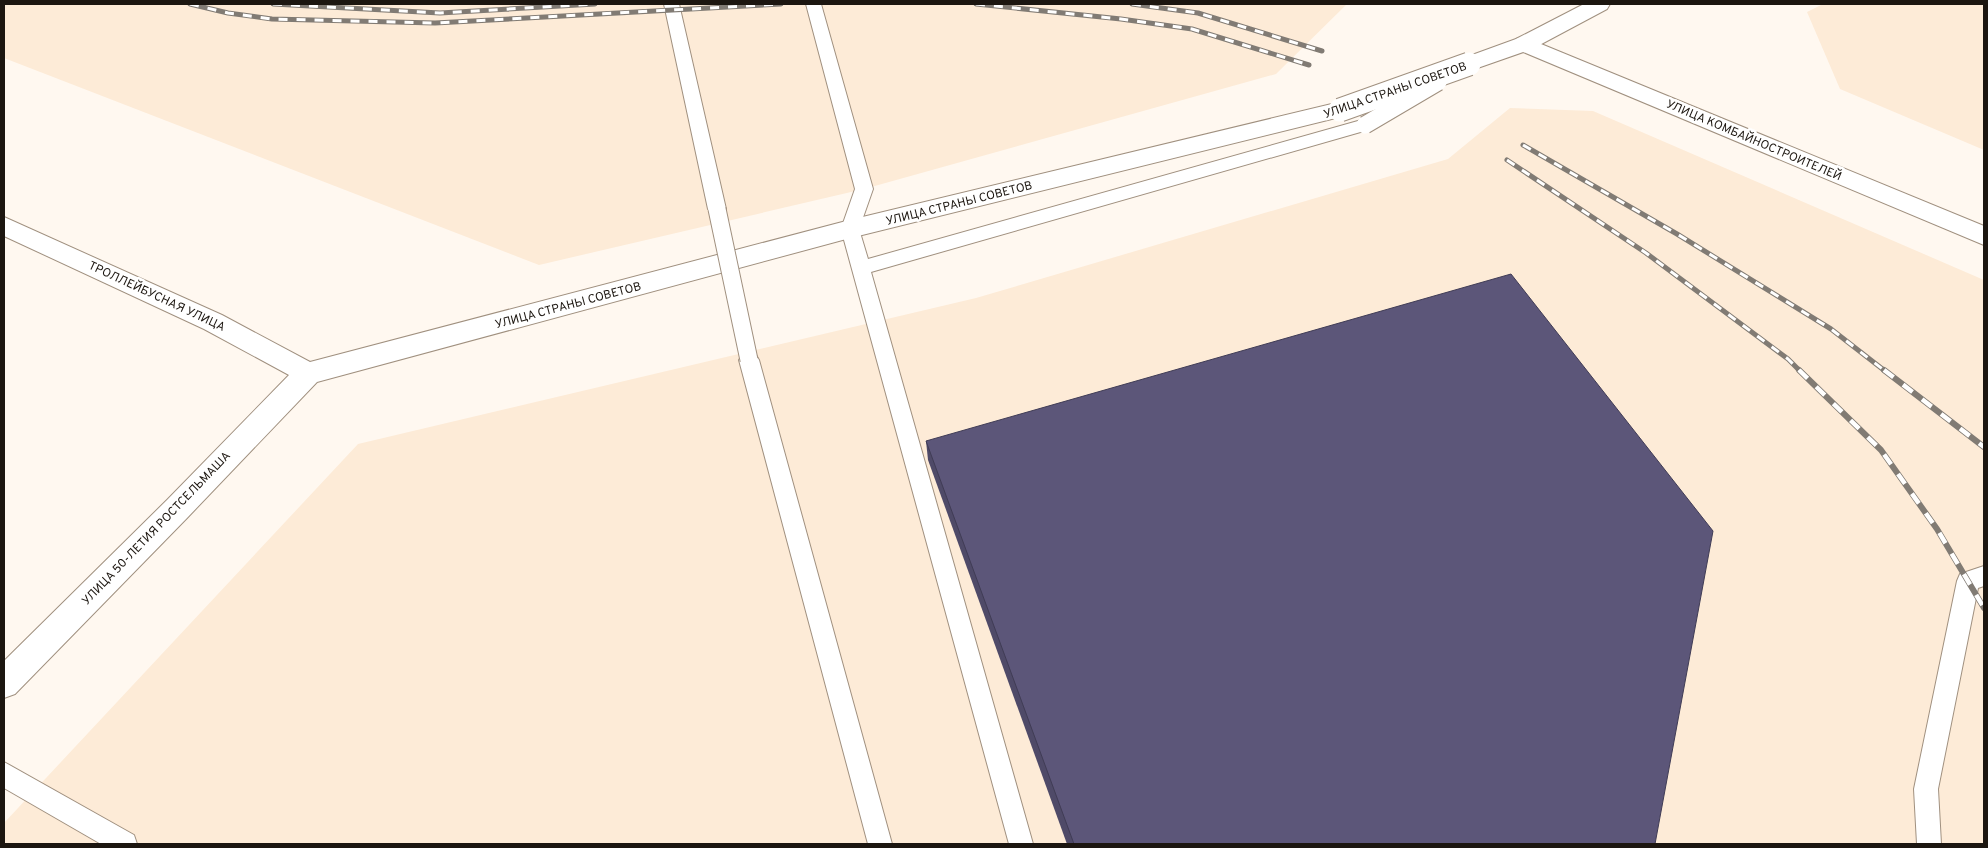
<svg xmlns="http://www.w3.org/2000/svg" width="1988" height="848" font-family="Overpass,sans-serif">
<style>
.built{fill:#fdebd7}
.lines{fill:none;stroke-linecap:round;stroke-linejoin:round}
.service-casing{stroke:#a0907f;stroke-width:2}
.tertiary-casing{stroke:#a0907f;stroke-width:2}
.secondary-casing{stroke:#a0907f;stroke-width:2}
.service{fill:#fff;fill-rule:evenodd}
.tertiary{fill:#fff;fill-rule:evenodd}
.secondary{fill:#fff;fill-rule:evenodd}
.rail-far1-casing{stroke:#817b74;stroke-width:5}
.rail-casing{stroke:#817b74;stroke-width:6}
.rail-far1{stroke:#fff;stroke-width:3;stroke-dasharray:9;stroke-linecap:butt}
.rail{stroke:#fff;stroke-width:4.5;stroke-dasharray:12;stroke-linecap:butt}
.service-bridge-casing{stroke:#a0907f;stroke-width:19;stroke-linecap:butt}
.secondary-bridge-casing{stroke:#a0907f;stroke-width:25;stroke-linecap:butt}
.service-bridge{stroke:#fff;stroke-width:17}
.secondary-bridge{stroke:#fff;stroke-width:23}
.wall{fill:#4f4a68}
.building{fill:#5c5679;stroke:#403c55}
.labels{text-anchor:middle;stroke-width:5;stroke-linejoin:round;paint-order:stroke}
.street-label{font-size:12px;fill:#1c1610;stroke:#fff}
</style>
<rect width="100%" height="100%" fill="#fff8f0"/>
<path class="built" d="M4,4H1347L1276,74L864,189L539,265L4,58Z
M1823,4H1984V150L1840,89L1807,12Z
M1510,108L1593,111L1984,280V844H4V823L358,444L976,298L1448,159Z"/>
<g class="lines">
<g class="service-casing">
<path id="service" d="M664,4H679L726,209L723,214L717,215L711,214L708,209Z
M806,4H821L873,189L859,229L868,259L1365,119L1371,121L1373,125L1371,129L871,272L1033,844H1009L841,229L855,189Z
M749,352L756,355L759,360L892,844H868L739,360L742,355Z
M1984,566V586L1978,588L1938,789L1941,844H1917L1914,789L1957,581L1960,574Z
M4,762L134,835L137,844H101L4,788Z"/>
</g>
<g class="tertiary-casing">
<path id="tertiary" d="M1524,37L1984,226V245L1516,49L1513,44L1516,39Z"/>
</g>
<g class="secondary-casing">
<path id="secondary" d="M1584,4H1610L1607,9L1532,49L1469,71L1461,69L1458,64L1461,59L1516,39Z
M1340,102L1348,105L1351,110L1348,115L850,238L317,382L187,518L15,694L4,698V661L167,500L289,375L204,329L4,236V217L222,315L310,362L850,220Z"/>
</g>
<use href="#service" class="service"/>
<use href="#tertiary" class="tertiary"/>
<use href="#secondary" class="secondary"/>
<g class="rail-far1-casing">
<path id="rail-far1" d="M190,4L228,13L272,19L435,23L781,4
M273,4L440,13L595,4
M976,4L1121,19L1192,29L1309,65
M1132,4L1198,13L1322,51
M1523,145L1677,234L1831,329L1885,371
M1507,160L1646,253L1788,359L1800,371"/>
</g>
<g class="rail-casing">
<path id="rail" d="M1799,370L1881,450L1937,529L1984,608
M1884,370L1984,447"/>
</g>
<use href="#rail-far1" class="rail-far1"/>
<use href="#rail" class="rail"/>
<g class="service-bridge-casing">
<path id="service-bridge" d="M1365,125L1438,82
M717,209L749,360"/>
</g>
<g class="secondary-bridge-casing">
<path id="secondary-bridge" d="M1340,110L1469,64"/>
</g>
<use href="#service-bridge" class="service-bridge"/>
<use href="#secondary-bridge" class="secondary-bridge"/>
</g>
<path class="wall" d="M926,441L1655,844H1067L928,460Z"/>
<path class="building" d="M1511,274L1713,531L1655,844H1074L926,441Z"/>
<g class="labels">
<g class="street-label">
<text transform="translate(1395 90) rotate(-19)" y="4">УЛИЦА СТРАНЫ СОВЕТОВ</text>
<text transform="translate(1754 140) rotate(23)" y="4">УЛИЦА КОМБАЙНОСТРОИТЕЛЕЙ</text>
<text transform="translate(959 203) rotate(-14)" y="4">УЛИЦА СТРАНЫ СОВЕТОВ</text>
<text transform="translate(157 296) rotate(25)" y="4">ТРОЛЛЕЙБУСНАЯ УЛИЦА</text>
<text transform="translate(568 305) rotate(-15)" y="4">УЛИЦА СТРАНЫ СОВЕТОВ</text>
<text transform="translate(156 528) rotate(-46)" y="4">УЛИЦА 50-ЛЕТИЯ РОСТСЕЛЬМАША</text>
</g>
</g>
<rect width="1988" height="848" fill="none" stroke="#1c1610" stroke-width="10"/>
</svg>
